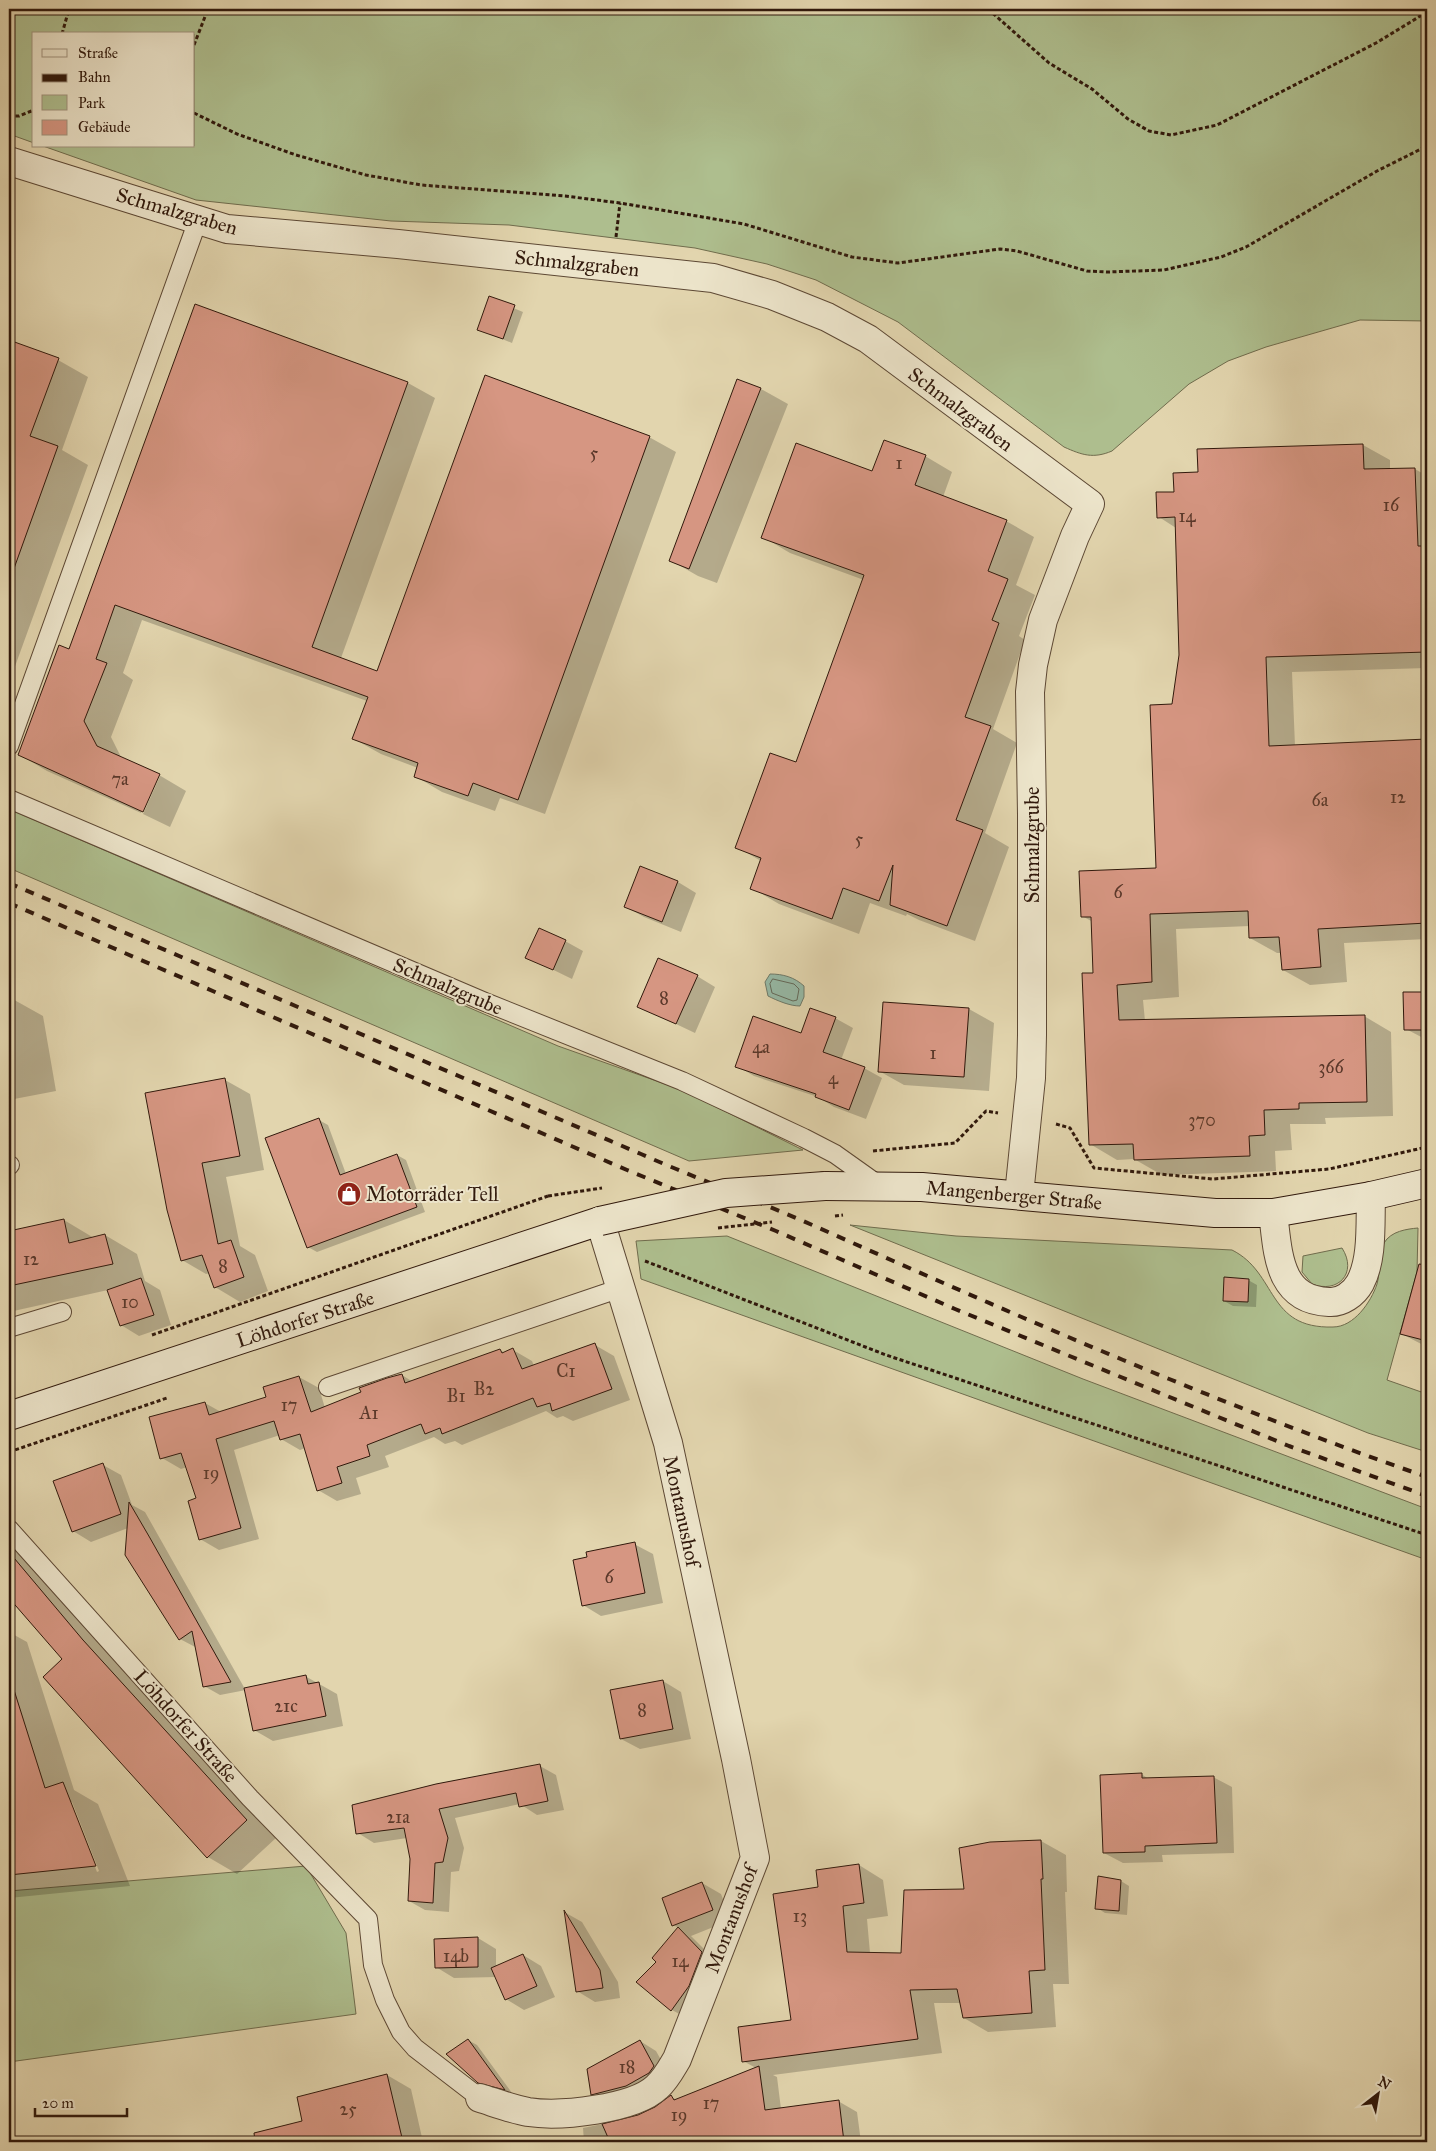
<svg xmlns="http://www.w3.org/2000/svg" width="1436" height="2151" font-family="'IM FELL Great Primer',serif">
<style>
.green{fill:#aebe8e;stroke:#706c4d}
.water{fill:#96b9a6;stroke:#6e7968}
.shadow{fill:#0003;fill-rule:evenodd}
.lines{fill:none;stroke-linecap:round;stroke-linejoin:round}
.shore{stroke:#646959;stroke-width:1}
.building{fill:#d69682;stroke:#31190c}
.service-casing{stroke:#5d4834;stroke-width:20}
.minor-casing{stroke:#5d4834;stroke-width:30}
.secondary-casing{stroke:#31190c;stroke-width:30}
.path{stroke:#31190c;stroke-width:3;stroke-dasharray:4 2.5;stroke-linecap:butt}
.service{stroke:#ece4ca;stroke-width:18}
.minor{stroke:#ece4ca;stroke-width:28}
.secondary{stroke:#ece4ca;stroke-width:28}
.rail{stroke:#31190c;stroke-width:4;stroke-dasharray:9 9;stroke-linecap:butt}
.secondary-bridge-casing{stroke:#31190c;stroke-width:30;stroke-linecap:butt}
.path-bridge{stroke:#31190c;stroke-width:3;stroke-dasharray:4 2.5;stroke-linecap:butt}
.secondary-bridge{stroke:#ece4ca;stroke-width:28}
.labels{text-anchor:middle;stroke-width:4;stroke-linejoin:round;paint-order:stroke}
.number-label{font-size:18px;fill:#5a382a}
.street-label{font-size:20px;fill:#31190c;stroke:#ece4ca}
.poi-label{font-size:20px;fill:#31190c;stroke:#ece4ca;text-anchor:start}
</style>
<rect width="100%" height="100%" fill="#e2d5ae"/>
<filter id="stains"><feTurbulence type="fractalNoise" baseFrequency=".004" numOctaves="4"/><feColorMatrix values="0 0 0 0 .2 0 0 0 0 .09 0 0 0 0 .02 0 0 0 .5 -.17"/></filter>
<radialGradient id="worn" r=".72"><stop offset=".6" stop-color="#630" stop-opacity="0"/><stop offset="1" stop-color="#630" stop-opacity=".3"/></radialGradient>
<path class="green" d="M9,9H1427V321L1360,320L1266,347L1228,361L1189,384L1112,451C1093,459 1082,455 1064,447L898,322L816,280L767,264L695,248L509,225L391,221L196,200L43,146H194V34H34V143L9,134Z
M9,809L558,1046L682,1090L803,1150L689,1161L9,868Z
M850,1225L956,1236L1232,1250C1278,1273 1266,1329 1333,1327C1354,1327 1371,1302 1377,1284C1381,1271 1377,1255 1384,1243C1391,1231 1407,1229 1418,1228L1417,1272L1387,1380L1427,1394V1452L1368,1433Z
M727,1236L1083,1379L1427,1509V1560L641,1279L636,1241Z
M1342,1248C1358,1273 1338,1294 1312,1284L1302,1272L1303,1256Z
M306,1866L346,1933L356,2014L9,2062V1891Z"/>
<path class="water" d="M770,974C783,974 794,977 804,986V997L800,1006C790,1006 778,1001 768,996L765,982Z"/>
<path class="shadow" d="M9,257L13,259L9,270Z
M490,298L523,312L512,343L478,329Z
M196,306L408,383L435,398L341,658L378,672L649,437L676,452L545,814L500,798L495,811L442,792L415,776L418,768L381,754L354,739L367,701L142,620L123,673L133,680L111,737L122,759L159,775L186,791L170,827L143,814L160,776H157L141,813L47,771L20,755L70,650Z
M9,342L58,360L88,377L62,450L88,465L9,683Z
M761,389L788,404L717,583L698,576L670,560Z
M1363,445L1390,460V469H1415L1427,476V668L1292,672L1295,746L1427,741V939L1344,943L1347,982L1310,985L1283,970L1282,953H1277L1250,938V926L1176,929L1179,997L1143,1000L1145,1021L1364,1016L1391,1032L1393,1116L1325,1118L1326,1124H1290L1292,1150L1275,1151L1276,1171L1162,1175L1134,1159L1117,1160L1090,1144L1094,974L1093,922L1082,916L1157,869L1173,706L1180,656L1176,528L1159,517L1175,493L1199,473V450Z
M925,456L952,472L943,497L1006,521L1034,537L1016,585L1035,595L1019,636L1025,640L993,729L1017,743L985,833L1009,847L975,941L919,920L907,914L906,916L870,903L859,934L779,904L752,888L761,861L737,847L797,764L864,580L790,553L763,537L873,472Z
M678,882L696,893L681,932L644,917L626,907Z
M565,941L583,951L572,979L527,957Z
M697,976L715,987L695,1033L638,1006Z
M1404,993H1427V1040L1406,1029Z
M9,997L43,1016L56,1091L9,1100Z
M969,1009L994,1023L989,1091L904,1085L879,1071Z
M835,1018L853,1028L841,1060L864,1068L882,1078L866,1119L834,1107L818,1097L754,1076L737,1066Z
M225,1080L250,1094L264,1170L226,1177L240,1246L255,1255L268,1291L240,1302L215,1287L210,1273L206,1274L182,1260L168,1209Z
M319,1120L328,1125L346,1174L397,1155L406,1160L425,1212L317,1252L308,1247Z
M64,1220L94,1238L105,1235L137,1254L145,1281L160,1290L171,1325L139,1336L121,1325L108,1290L9,1312V1232Z
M1418,1273L1427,1276V1347L1402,1334Z
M1248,1280L1257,1285L1256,1307L1233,1306L1224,1301Z
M595,1345L614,1356L630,1400L573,1421L563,1416L557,1418L546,1411L462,1445L455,1441L445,1444L434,1437L385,1456L389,1467L356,1478L361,1494L337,1501L318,1490L305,1448L300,1450L281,1439L280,1435L234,1450L259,1539L219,1550L200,1539L197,1499L187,1467L181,1469L162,1458L205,1403L221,1412L268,1398L299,1377L319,1388L325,1408L402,1375L413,1382L500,1350L505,1353L513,1350L532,1361L534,1366Z
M103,1465L121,1475L132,1505L145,1512L245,1689L305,1676L337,1694L343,1726L273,1741L254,1730L246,1690L220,1695L204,1686L197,1648L180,1639L128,1528L91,1542L73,1531Z
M9,1544L23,1552L112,1658L276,1838L237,1874L208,1857L45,1677L64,1659L9,1596Z
M634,1544L653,1554L663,1603L601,1616L583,1605Z
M9,1632L27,1642L74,1790L98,1804L130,1886L9,1898ZM70,1802H72L99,1871L97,1872Z
M663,1681L681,1692L691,1739L640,1749L621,1739Z
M540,1766L556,1775L564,1810L537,1815L520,1804L455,1818L464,1848L459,1871L451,1872L449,1912L425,1910L409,1901L411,1859L407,1838L374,1843L358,1833Z
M1141,1774L1149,1779L1213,1777L1232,1787L1234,1853L1162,1855L1163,1862L1123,1863L1104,1853Z
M1041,1841L1066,1855L1067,1892H1065L1069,1984H1053L1056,2027L988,2032L964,2018L961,2003H934L942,2053L773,2075L777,2077L781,2109L838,2101L857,2112L861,2142H729L725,2132L700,2142H584L583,2128L637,2117L656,2109L671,2097L677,2100L756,2068L743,2061L792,2021L819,1889L859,1865L883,1880L888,1916L867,1919L870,1953L902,1954L966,1890L990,1843Z
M1121,1881L1129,1886L1127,1915L1105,1913L1097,1908Z
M702,1883L721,1894L731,1920L691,1936L719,1964L690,2020L672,2010L638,1982L658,1962L679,1928L673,1925Z
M566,1913L582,1922L618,1982L620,1998L595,2002L577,1991Z
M478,1938L496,1949V1967L523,1955L541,1966L555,1997L524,2010L506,1999L496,1977L454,1978L436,1967Z
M468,2040L477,2045L512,2093L488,2087L478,2082Z
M640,2041L656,2051L670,2076L608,2103L592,2094Z
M387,2075L411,2089L423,2142H285L281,2128L304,2122Z
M503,2138L538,2142H503Z"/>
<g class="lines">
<path class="shore" d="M773,979L794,984L799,989L797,1000L793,1001L772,993L770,984Z"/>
</g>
<path class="building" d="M489,296L515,305L503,339L477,330Z
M195,304L408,382L312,647L377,671L485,375L650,436L518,800L473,783L468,796L414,777L418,763L352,739L368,697L115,605L96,659L107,663L84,721L97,746L160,774L143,812L18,755L59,645L69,649Z
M9,340L59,358L30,436L58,446L12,574L9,573Z
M737,379L761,388L689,569L669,561Z
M884,440L926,455L915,485L1007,520L988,571L1008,579L992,620L999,623L965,717L991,726L956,820L983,830L947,926L890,905L893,865L879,901L843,888L832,919L750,889L761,858L735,848L770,753L796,762L864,575L761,538L796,443L872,471Z
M1363,444L1364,469L1415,468L1418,546H1427V652L1266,657L1269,746L1427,739V923L1318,929L1321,967L1282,970L1279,937L1249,938L1248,911L1150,914L1152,982L1117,985L1119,1020L1365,1015L1367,1102L1299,1103V1109L1264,1110L1265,1135L1249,1136L1250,1156L1134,1160L1133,1144L1089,1145L1082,973H1093L1091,917H1081L1079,871L1156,868L1150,705L1172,704L1179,655L1175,517L1157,518L1156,492H1174L1173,473L1198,472L1197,449Z
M640,866L678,881L662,922L624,907Z
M539,928L566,940L553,970L525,958Z
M658,958L698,975L676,1024L637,1007Z
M1403,992H1427V1030H1404Z
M883,1002L969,1008L964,1077L878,1072Z
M810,1008L836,1017L823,1052L865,1067L849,1110L815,1097L816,1094L735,1067L753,1016L801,1033Z
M225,1078L240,1156L202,1163L218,1244L231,1240L244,1277L214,1288L202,1255L181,1261L167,1210L145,1093Z
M319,1118L340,1175L397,1154L417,1207L307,1248L265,1138Z
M64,1219L69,1243L105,1234L113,1264L9,1286V1231Z
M1419,1264L1427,1265V1341L1400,1334Z
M1224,1277L1249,1279L1248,1302L1223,1301Z
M141,1278L154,1315L120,1326L107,1290Z
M595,1343L612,1389L552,1411L550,1403L537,1407L533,1398L442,1434L440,1428L425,1434L421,1424L367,1445L370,1456L337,1467L342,1483L317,1491L300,1434L280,1440L274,1421L216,1439L241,1528L199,1540L188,1501L196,1498L181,1453L160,1459L149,1417L205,1402L209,1415L266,1397L263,1387L299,1376L311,1412L361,1392L359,1388L387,1378L402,1374L405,1383L500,1349L502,1353L513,1348L522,1369Z
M103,1463L121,1514L72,1532L53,1481Z
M129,1502L150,1538L231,1682L203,1687L192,1631L179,1640L125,1555Z
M635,1542L645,1593L582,1606L573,1560L587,1557L586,1552Z
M9,1552L83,1640L247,1820L207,1858L43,1677L62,1659L9,1598Z
M306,1675L308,1684L319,1682L326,1716L253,1731L244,1688Z
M663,1680L673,1729L620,1739L610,1690Z
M14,1690L45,1788L63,1782L96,1866L9,1875V1691Z
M540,1764L548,1801L519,1807L516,1793L439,1809L448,1838L443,1862L435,1863L433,1903L408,1901L410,1859L404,1828L356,1834L352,1805L436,1784Z
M1142,1773V1778L1214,1776L1217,1843L1145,1846V1852L1103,1853L1100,1775Z
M1041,1840L1043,1879H1041L1045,1970L1029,1971L1032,2013L963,2018L957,1989L910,1990L918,2039L742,2062L738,2027L791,2020L773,1894L818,1887L816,1870L859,1864L864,1903L843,1906L847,1952L901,1953L904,1890L964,1889L959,1848L990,1842Z
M1098,1876L1121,1880L1119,1911L1095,1909Z
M702,1882L713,1910L672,1926L662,1898Z
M564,1910L600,1970L603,1988L576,1992Z
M678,1927L702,1952L689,1986L671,2011L636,1982L656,1962L652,1958Z
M478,1937V1967L435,1968L434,1939Z
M523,1954L537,1986L505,2000L491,1968Z
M468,2039L505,2090L478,2083L446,2054Z
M640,2040L654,2066L649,2073L626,2086L591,2095L587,2069Z
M759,2066L765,2110L839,2100L844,2142H610L602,2124L638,2115L655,2107L671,2095L674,2100Z
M387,2074L403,2142H255L254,2133L302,2121L297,2097Z"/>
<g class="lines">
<g class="service-casing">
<path id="service" d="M9,746L198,220
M9,799L485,1002L682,1081L804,1138L835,1154L880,1186
M9,1166L10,1165
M9,1328L62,1312
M328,1387L621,1288
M9,1529L250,1798L368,1919L373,1965L385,2000L401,2032L415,2048L480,2098"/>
</g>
<g class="minor-casing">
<path id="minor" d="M9,161L227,229L398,244L713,278L772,295L827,317L868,339L1090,504L1075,536L1043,620L1033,665L1030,692L1032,814V1035L1031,1078L1019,1195
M1273,1213C1278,1251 1277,1300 1329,1302C1341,1303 1354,1294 1360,1283C1373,1259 1370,1223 1371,1196
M480,2098C496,2103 512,2109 528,2112C560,2117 634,2109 657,2087C666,2079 671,2069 677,2059L755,1858L736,1759L668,1443L600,1221"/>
</g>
<g class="secondary-casing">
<path id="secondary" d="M825,1186L922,1187L1215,1213H1273L1371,1196L1427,1183
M9,1416L600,1221"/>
</g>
<path class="path" d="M988,9L1049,63L1092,89L1128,119L1149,131L1171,135L1217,125L1376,43L1427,12
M62,34L69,9
M194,45L208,9
M194,113L237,134L296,155L366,175L421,185L565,196L620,203L744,224L852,257L898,263L1000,249L1017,251L1087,271L1107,272L1164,270L1221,257L1246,247L1377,171L1427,146
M9,116H19L34,110
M616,237L620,203
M1056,1124L1070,1128L1094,1168L1213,1179L1329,1169L1427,1147
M873,1151L955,1143L986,1111L998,1113
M645,1261L886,1355L1427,1535
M152,1335L548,1196
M9,1452L167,1398"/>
<use href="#service" class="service"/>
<use href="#minor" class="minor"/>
<use href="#secondary" class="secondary"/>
<path class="rail" d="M9,883C219,973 430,1064 641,1154C700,1180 761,1202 819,1228C1019,1317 1220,1405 1427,1477
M9,903L627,1170L776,1231L955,1309L1289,1446L1427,1496"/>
<g class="secondary-bridge-casing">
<path id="secondary-bridge" d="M600,1221L726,1193L825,1186"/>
</g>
<path class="path-bridge" d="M548,1196L602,1188
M835,1216L843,1215
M718,1228L772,1222"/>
<use href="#secondary-bridge" class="secondary-bridge"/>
</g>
<defs>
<g id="shop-disc" transform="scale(1.25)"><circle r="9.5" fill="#8f2418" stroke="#ece4ca"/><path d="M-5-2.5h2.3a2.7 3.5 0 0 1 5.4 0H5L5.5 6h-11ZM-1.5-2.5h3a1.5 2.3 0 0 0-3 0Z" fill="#fff"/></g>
</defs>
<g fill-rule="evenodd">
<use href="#shop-disc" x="349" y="1194"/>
</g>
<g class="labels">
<g class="number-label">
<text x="594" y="459">5</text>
<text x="899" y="469">1</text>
<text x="1391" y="511">16</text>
<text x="1187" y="522">14</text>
<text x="120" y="785">7a</text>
<text x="1398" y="803">12</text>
<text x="1320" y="806">6a</text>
<text x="859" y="845">5</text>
<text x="1118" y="898">6</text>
<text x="664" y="1004">8</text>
<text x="761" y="1053">4a</text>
<text x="933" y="1059">1</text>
<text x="1331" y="1073">366</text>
<text x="833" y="1084">4</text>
<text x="1202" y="1126">370</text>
<text x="31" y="1265">12</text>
<text x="223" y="1272">8</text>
<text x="130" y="1308">10</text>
<text x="566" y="1377">C1</text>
<text x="484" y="1395">B2</text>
<text x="456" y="1402">B1</text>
<text x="289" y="1411">17</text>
<text x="369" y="1419">A1</text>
<text x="211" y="1479">19</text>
<text x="609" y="1583">6</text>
<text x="286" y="1712">21c</text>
<text x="642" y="1716">8</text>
<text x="398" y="1823">21a</text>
<text x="800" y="1922">13</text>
<text x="456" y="1962">14b</text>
<text x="680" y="1967">14</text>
<text x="627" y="2073">18</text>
<text x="711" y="2109">17</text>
<text x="348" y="2115">25</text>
<text x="679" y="2121">19</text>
</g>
<g class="street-label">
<text transform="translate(177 211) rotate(16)" y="7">Schmalzgraben</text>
<text transform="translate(577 263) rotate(6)" y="7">Schmalzgraben</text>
<text transform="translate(961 409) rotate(37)" y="7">Schmalzgraben</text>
<text transform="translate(1032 845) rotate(-90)" y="7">Schmalzgrube</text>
<text transform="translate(448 986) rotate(23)" y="7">Schmalzgrube</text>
<text transform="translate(1014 1195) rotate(5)" y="7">Mangenberger Straße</text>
<text transform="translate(305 1319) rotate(-18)" y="7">Löhdorfer Straße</text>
<text transform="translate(682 1511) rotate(78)" y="7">Montanushof</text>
<text transform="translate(186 1726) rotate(48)" y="7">Löhdorfer Straße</text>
<text transform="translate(731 1919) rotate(-69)" y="7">Montanushof</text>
</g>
<g class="poi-label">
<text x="366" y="1201">Motorräder Tell</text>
</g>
</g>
<rect width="1436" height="2151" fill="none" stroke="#e2d5ae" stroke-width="30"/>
<rect x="10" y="10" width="1416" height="2131" fill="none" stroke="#31190c" stroke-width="2.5"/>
<rect x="15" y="15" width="1406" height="2121" fill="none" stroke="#31190c"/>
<rect x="32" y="32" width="162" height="115" fill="#ece4ca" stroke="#a1937e"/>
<rect x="42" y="49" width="25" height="8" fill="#ece4ca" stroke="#a1937e"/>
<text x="78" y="58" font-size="15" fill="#31190c">Straße</text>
<rect x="42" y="74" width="25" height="8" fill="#31190c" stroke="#a1937e"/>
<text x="78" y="82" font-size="15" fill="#31190c">Bahn</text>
<rect x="42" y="95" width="25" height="15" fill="#aebe8e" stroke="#a1937e"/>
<text x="78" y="108" font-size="15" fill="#31190c">Park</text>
<rect x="42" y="120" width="25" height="15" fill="#d69682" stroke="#a1937e"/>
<text x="78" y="132" font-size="15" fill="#31190c">Gebäude</text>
<g transform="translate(1378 2094) rotate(31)" stroke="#ece4ca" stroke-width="4" paint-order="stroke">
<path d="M0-4L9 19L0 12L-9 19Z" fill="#31190c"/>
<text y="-8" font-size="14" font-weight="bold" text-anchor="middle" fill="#31190c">N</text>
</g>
<path d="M35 2108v8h92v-8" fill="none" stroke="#31190c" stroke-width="2.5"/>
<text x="42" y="2108" font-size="15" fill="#31190c" stroke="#ece4ca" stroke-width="4" paint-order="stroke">20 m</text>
<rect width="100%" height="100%" filter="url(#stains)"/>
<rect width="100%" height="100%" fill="url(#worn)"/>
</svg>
